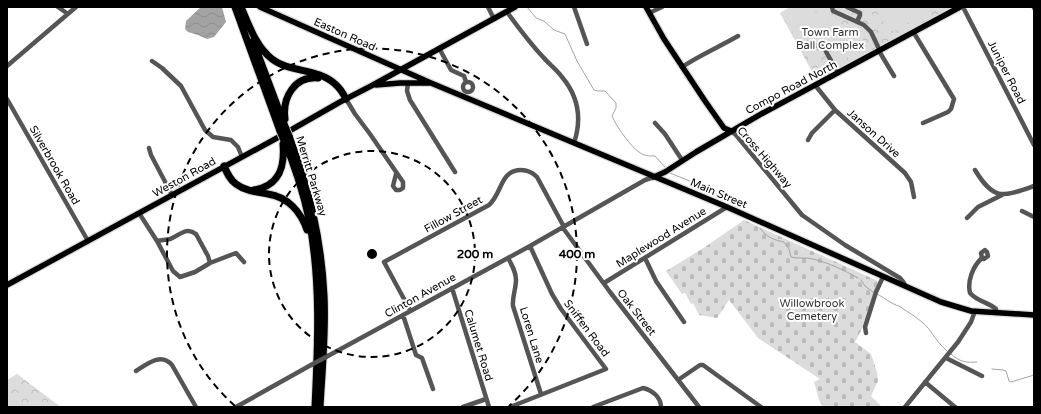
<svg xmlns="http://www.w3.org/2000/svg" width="1041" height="414" font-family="'Varela Round',sans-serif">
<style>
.forest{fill:url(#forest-crowns)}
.cemetery{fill:url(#cemetery-stones)}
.pitch{fill:#dcdcdc}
.water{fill:url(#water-waves)}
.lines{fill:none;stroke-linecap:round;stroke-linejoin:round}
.stream{stroke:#a3a3a3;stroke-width:1}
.major-casing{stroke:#dbdbdb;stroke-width:8}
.highway-casing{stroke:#dbdbdb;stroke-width:9}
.minor{stroke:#555;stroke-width:4.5}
.major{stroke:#000;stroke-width:5.5}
.highway{stroke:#000;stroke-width:7}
.highway-bridge-casing{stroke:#dbdbdb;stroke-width:9;stroke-linecap:butt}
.minor-bridge{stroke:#555;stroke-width:4.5}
.highway-bridge{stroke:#000;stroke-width:7}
.ring{fill:none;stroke:#000;stroke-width:2;stroke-dasharray:7 5}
.labels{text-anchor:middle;stroke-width:4;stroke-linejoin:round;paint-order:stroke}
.park-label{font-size:11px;fill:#333;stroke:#fff}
.street-label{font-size:11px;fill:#000;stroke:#fff}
.centre{fill:#000;stroke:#fff;stroke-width:2}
.ring-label{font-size:12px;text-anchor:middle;font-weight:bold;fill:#000;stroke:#fff;stroke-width:4;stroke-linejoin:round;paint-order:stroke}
</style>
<defs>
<pattern id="forest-crowns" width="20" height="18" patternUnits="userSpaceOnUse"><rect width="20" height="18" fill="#dcdcdc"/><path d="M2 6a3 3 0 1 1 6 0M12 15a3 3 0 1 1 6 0" fill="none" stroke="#bbb"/></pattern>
<pattern id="cemetery-stones" width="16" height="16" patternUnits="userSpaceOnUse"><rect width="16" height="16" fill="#dcdcdc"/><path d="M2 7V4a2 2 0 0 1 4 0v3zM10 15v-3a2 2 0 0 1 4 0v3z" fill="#bbb"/></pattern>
<pattern id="water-waves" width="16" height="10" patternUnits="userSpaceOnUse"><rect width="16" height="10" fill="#a3a3a3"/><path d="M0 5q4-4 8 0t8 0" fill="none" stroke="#8b8b8b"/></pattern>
</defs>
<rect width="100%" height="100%" fill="#fff"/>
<path class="forest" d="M790,7H951L953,9L817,81L780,13Z
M17,374L61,407H7V380Z"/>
<path class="cemetery" d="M744,220L878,281L861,331L855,342L871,354L877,372L878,381L871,396L882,407H823L819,400L814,382L820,379L758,338L729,300L717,318L699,315L693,303L691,304L685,293L682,294L666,271L705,247Z"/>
<path class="pitch" d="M876,7H915L920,15L894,31L888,30Z
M800,8L822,14L829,24L804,42L796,38L784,17Z
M831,27L853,31L862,37L866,47L840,62H834L822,32Z"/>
<path class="water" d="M201,7H222L226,22L214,37L207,39L198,35L188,32L185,29L186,21Z"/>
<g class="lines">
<path class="stream" d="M527,7L536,18L544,21L554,30L565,34L577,61L594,90L598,91H605L616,103V108L612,116C616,126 631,147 639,152C644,156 649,156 655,156L665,167
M670,173L692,182L700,188L716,194
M760,228C766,237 774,240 784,242L789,249L791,257C798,259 805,257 813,259C829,263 844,270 858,278
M861,280L865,286L873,292
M877,294C883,297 893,305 899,306C909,313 924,321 931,332C936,339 940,345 947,351
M951,354C960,362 966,363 977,362
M992,369L1003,370L1006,371L1009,381L1011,382L1034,375"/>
<g class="major-casing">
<path id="major" d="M260,7L431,83L727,207L941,302L971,311L1034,315
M646,7L664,39L705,101L724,128L731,131
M376,85L400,83H429
M654,177L665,172L696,152L763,113L960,7
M7,285L277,138L340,102L371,86L515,7"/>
</g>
<g class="highway-casing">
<path id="highway" d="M235,7L280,131
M241,7C249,25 256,47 272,59C290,73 318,68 335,84C340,88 343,93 346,99
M253,41L286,129
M285,119C282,97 295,76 318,78
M289,136C309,190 321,236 324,295C326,332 322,370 320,407
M283,138C294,164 303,191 309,219C321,281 318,344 315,407
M224,166C227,173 230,180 236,184C245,191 257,192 268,194C288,197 301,212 307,230
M254,190C279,186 285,168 283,144"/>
</g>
<path class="minor" d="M58,7L68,14
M488,7L494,19
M574,7L587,44
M832,7L833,11L864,25L871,32L880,51
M847,7L860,13V15L857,22
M963,7L1034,145
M1034,7V8
M507,12C518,27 530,43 543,57C549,64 557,70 562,77C578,96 582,119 574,143
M649,13L662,7
M914,33L954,99L951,109L948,112L923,123
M815,46L819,45L824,48L838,73
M439,48L451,70L464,76L466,82
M879,51L894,76
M152,61L162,68L181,86L205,130L213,137L231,140L238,147L242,157
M7,66L76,7
M682,67C700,55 719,47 738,36
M463 87a5 5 0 1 1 10 0a5 5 0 1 1-10 0Z
M408,83L407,91L410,100L455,172
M815,85L835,110L905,173L911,182L914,197
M7,99L88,241
M346,99L355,114L370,134L403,182V188L400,190H396L393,186L396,174
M655,123L665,134L682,160
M731,131L736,135L802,215L845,245L900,278L904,283L905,286
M808,140L812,133L835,110
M149,148L151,155L172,195
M975,170C994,201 1002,197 1034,186
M1022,211L1034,217
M139,213L157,241L173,271L180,277L195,272L210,263L208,256L196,234C186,226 179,236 170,239C166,240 161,240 157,241
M967,218L978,207L1002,195
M563,228L610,292L699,407
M508,258C512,265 516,272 516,280C516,289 512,297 513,306L541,394
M645,258L656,281L684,322
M982,258L984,259L988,256L987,252L985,250L981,253L982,258C973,266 967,281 970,293C978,302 988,302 996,309V313
M210,263L236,253L244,262
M604,283L727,207
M452,288L489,407
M410,310L384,262L489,205C502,194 500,170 521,170C528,170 533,173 537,177L564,227
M403,315L416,355L422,358L433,389
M866,333L865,327L876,292L883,277
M326,357L530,246L645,180L654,177
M946,358L982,376
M136,371C147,364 161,352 172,365L196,407
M678,380L700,365H703L761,407
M925,382L955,407
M236,407L311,365
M463,407L486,399
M510,407L606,369L561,309L552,294L530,246
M593,407L643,388C652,390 661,397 661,407
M905,407L958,342L971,322L975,311"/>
<use href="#major" class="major"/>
<use href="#highway" class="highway"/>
<g class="highway-bridge-casing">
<path id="highway-bridge" d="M286,129L289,136
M280,131L283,138"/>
</g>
<path class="minor-bridge" d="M311,365L326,357"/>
<use href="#highway-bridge" class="highway-bridge"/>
</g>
<g class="ring">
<circle cx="372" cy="254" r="103"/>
<path d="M235 406A205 205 0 1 1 509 406"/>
</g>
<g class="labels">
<g class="park-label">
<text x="830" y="36">Town Farm<tspan x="830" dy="13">Ball Complex</tspan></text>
<text x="812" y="307">Willowbrook<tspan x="812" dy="13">Cemetery</tspan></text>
</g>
<g class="street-label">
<text transform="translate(345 34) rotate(24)" y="4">Easton Road</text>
<text transform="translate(1007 72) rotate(63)" y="4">Juniper Road</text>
<text transform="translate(791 87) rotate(-28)" y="4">Compo Road North</text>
<text transform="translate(874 133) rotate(42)" y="4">Janson Drive</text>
<text transform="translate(765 157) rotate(49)" y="4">Cross Highway</text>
<text transform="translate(55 165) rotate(60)" y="4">Silverbrook Road</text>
<text transform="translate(312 176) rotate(73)" y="4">Merritt Parkway</text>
<text transform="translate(184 177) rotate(-29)" y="4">Weston Road</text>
<text transform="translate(719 193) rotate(23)" y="4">Main Street</text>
<text transform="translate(453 214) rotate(-29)" y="4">Fillow Street</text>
<text transform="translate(661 237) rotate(-32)" y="4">Maplewood Avenue</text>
<text transform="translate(420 295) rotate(-29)" y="4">Clinton Avenue</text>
<text transform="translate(637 312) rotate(52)" y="4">Oak Street</text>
<text transform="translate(587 328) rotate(53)" y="4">Sniffen Road</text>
<text transform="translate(532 335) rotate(73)" y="4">Loren Lane</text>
<text transform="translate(479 345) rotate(73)" y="4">Calumet Road</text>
</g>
</g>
<circle cx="372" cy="254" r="6" class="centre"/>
<g class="ring-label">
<text x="475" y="258">200 m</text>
<text x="577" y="258">400 m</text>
</g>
<rect width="1041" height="414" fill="none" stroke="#000000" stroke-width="16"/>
</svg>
